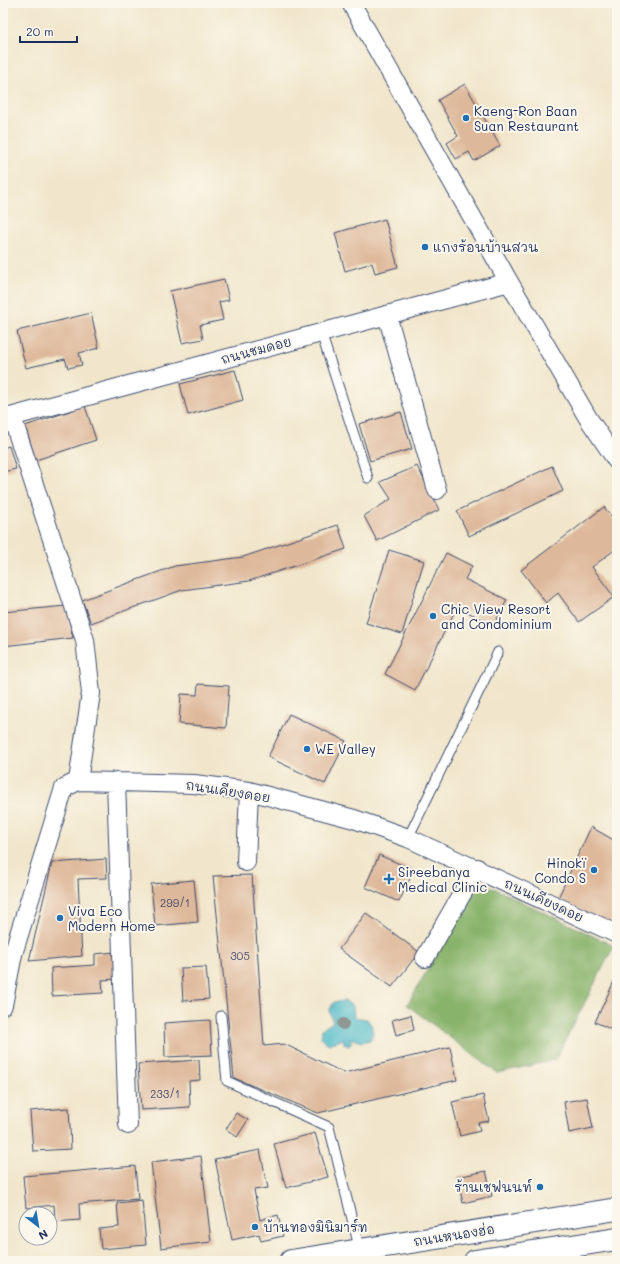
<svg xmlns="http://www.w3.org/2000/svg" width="620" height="1264" font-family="Mali,'Playpen Sans Thai',sans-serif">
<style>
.forest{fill:#88b36b;stroke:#527164}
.water{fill:#4dbac7;stroke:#347492}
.building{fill:#deb89a}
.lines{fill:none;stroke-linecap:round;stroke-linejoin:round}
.lane-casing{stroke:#3b4a6e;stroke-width:11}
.street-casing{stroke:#3b4a6e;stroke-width:20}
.secondary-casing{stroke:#3b4a6e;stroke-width:24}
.lane{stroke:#fff;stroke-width:9}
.street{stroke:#fff;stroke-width:18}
.secondary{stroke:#fff;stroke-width:22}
.tree{fill:#8f9893}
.poi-dot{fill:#1f6fb2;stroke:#fbf7ec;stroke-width:1.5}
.labels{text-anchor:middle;stroke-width:4;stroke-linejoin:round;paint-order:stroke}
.number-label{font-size:11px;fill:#4c516d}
.poi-label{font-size:13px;fill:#1b2f5e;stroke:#fbf7ec;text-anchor:start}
.street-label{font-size:13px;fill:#1b2f5e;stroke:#fbf7ec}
</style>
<rect width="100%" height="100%" fill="#fbf7ec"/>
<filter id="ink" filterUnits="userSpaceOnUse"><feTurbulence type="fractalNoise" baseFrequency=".025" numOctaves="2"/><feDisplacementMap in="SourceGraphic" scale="8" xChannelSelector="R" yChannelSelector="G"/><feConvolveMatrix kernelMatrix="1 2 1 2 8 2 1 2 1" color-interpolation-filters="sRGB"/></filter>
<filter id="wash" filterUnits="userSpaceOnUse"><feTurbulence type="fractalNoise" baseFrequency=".012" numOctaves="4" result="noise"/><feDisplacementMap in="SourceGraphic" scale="16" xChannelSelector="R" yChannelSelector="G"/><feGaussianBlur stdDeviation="0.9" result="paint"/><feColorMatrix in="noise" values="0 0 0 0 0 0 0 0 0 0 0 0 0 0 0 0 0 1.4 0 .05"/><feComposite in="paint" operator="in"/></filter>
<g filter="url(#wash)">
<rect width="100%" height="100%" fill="#f1e6cb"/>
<path class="forest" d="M479,881L614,946L555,1060L497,1073L407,1005Z"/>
<path class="water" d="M345,1001L353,1006L354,1017L367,1019L372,1026L373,1034L370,1040L361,1042L350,1038L352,1043L349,1046L344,1044V1039L329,1044L321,1039L322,1029L333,1022L329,1011L334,1002Z"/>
<g id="blocks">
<path class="building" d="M465,84L500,146L474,161L469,152L456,159L447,143L458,136L438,100Z
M385,219L398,267L375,273L372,263L345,271L335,233Z
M224,279L229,300L219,302L223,320L200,325L203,339L182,343L170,291Z
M91,313L99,348L79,353L82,365L68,368L65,359L26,368L17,331Z
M235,370L243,400L188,415L180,384Z
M85,406L96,440L36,460L25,426Z
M401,412L412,449L370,461L359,424Z
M9,446L16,469L3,472V448Z
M417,466L439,510L377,541L364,516L391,499L380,482Z
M552,466L563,491L469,536L457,511Z
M604,507L617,524V548L592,567L614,597L579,622L558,593L546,603L521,570Z
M338,525L346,549L249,581L182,590L91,623L82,600L175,566L243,557Z
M389,550L424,561L402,634L366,623Z
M446,553L472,566L465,579L507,600L494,625L457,607L415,690L385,674Z
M66,606L73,638L3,646V612Z
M198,684L229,686L226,728L179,724L181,694L197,695Z
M289,714L346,741L325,784L268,757Z
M591,827L617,842V928L558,898Z
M379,855L414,870L399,902L365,887Z
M106,859L107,878L78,879L82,956L29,961L52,863Z
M252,875L264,1046L284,1044L344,1073L450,1047L457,1080L318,1113L234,1078L213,876Z
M194,880L198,922L155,926L151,884Z
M366,913L419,952L392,987L339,949Z
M115,952L117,979L102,980L103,993L52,996L51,968L95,965V954Z
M206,967L209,999L183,1001L181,968Z
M617,975V1032L595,1022Z
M411,1015L414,1030L396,1035L392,1020Z
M210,1020L212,1055L165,1057L164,1023Z
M199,1060L200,1080L189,1081L190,1107L141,1110L138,1064Z
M483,1095L489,1121L478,1123L480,1131L460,1136L452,1102Z
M587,1098L593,1128L569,1133L564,1102Z
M69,1108L71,1149L33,1151L30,1111Z
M236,1113L248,1120L237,1137L226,1129Z
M315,1133L328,1177L286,1188L274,1144Z
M260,1150L268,1188L254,1190L260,1220L278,1215L283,1236L261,1241L259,1234L232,1240L215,1159Z
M201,1156L211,1242L161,1248L151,1162Z
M135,1166L138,1199L79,1204L80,1220L55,1222L54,1205L26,1208L23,1176Z
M486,1171L492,1196L463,1203L457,1177Z
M142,1200L146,1245L101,1249L99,1229L119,1227L117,1203Z"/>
</g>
</g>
<g filter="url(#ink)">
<use href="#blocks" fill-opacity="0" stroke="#3b4a6e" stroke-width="1"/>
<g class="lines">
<g class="lane-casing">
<path id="lane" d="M321,333L368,478
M408,838L498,652
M221,1016L227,1081L329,1127L360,1251"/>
</g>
<g class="street-casing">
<path id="street" d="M351,3L509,282L588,418L617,461
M387,315L437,490
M12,417L85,640L91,693L78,781
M3,419L509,282
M116,781L128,1125
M246,862L249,791
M425,958L477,868
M3,1005L13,954L64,788L78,781L194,784L249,791L354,819L408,838L617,934"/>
</g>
<g class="secondary-casing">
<path id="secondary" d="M291,1261L617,1209
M475,1261L617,1239"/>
</g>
<use href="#lane" class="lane"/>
<use href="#street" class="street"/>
<use href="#secondary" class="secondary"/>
</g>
<circle class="tree" cx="343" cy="1024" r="6"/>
</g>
<g class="poi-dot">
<circle cx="466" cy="118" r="4"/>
<circle cx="425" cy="247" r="4"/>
<circle cx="433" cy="616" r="4"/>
<circle cx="307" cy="749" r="4"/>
<circle cx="594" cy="870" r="4"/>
<path d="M387 873h4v4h4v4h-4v4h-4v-4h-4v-4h4z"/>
<circle cx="60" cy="918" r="4"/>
<circle cx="540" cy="1187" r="4"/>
<circle cx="255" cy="1227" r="4"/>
</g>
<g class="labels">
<g class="number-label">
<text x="175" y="907">299/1</text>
<text x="240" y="960">305</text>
<text x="165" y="1098">233/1</text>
</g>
<g class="poi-label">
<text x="474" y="116">Kaeng-Ron Baan<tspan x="474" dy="15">Suan Restaurant</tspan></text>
<text x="433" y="252">แกงร้อนบ้านสวน</text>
<text x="441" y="614">Chic View Resort<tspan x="441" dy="15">and Condominium</tspan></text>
<text x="315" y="754">WE Valley</text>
<text x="586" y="868" text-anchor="end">Hinokï<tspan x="586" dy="15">Condo S</tspan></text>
<text x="398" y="877">Sireebanya<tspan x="398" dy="15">Medical Clinic</tspan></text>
<text x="68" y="916">Viva Eco<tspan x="68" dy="15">Modern Home</tspan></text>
<text x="532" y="1192" text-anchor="end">ร้านเชฟนนท์</text>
<text x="263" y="1232">บ้านทองมินิมาร์ท</text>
</g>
<g class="street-label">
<text transform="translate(256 350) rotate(-15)" y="5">ถนนชมดอย</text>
<text transform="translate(228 791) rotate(9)" y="5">ถนนเคียงดอย</text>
<text transform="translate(544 900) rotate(25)" y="5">ถนนเคียงดอย</text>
<text transform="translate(454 1235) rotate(-9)" y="5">ถนนหนองฮ่อ</text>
</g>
</g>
<rect width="620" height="1264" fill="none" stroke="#fbf7ec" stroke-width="16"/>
<g transform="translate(38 1226) rotate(149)"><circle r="19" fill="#fbf7ec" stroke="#a1a7b3"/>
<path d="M0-3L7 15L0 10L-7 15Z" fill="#1f6fb2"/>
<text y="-6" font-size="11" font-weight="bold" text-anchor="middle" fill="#1b2f5e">N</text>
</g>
<path d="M20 36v6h57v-6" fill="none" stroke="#1b2f5e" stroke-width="2"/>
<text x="26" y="36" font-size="12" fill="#1b2f5e" stroke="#fbf7ec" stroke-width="3" paint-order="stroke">20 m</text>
</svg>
